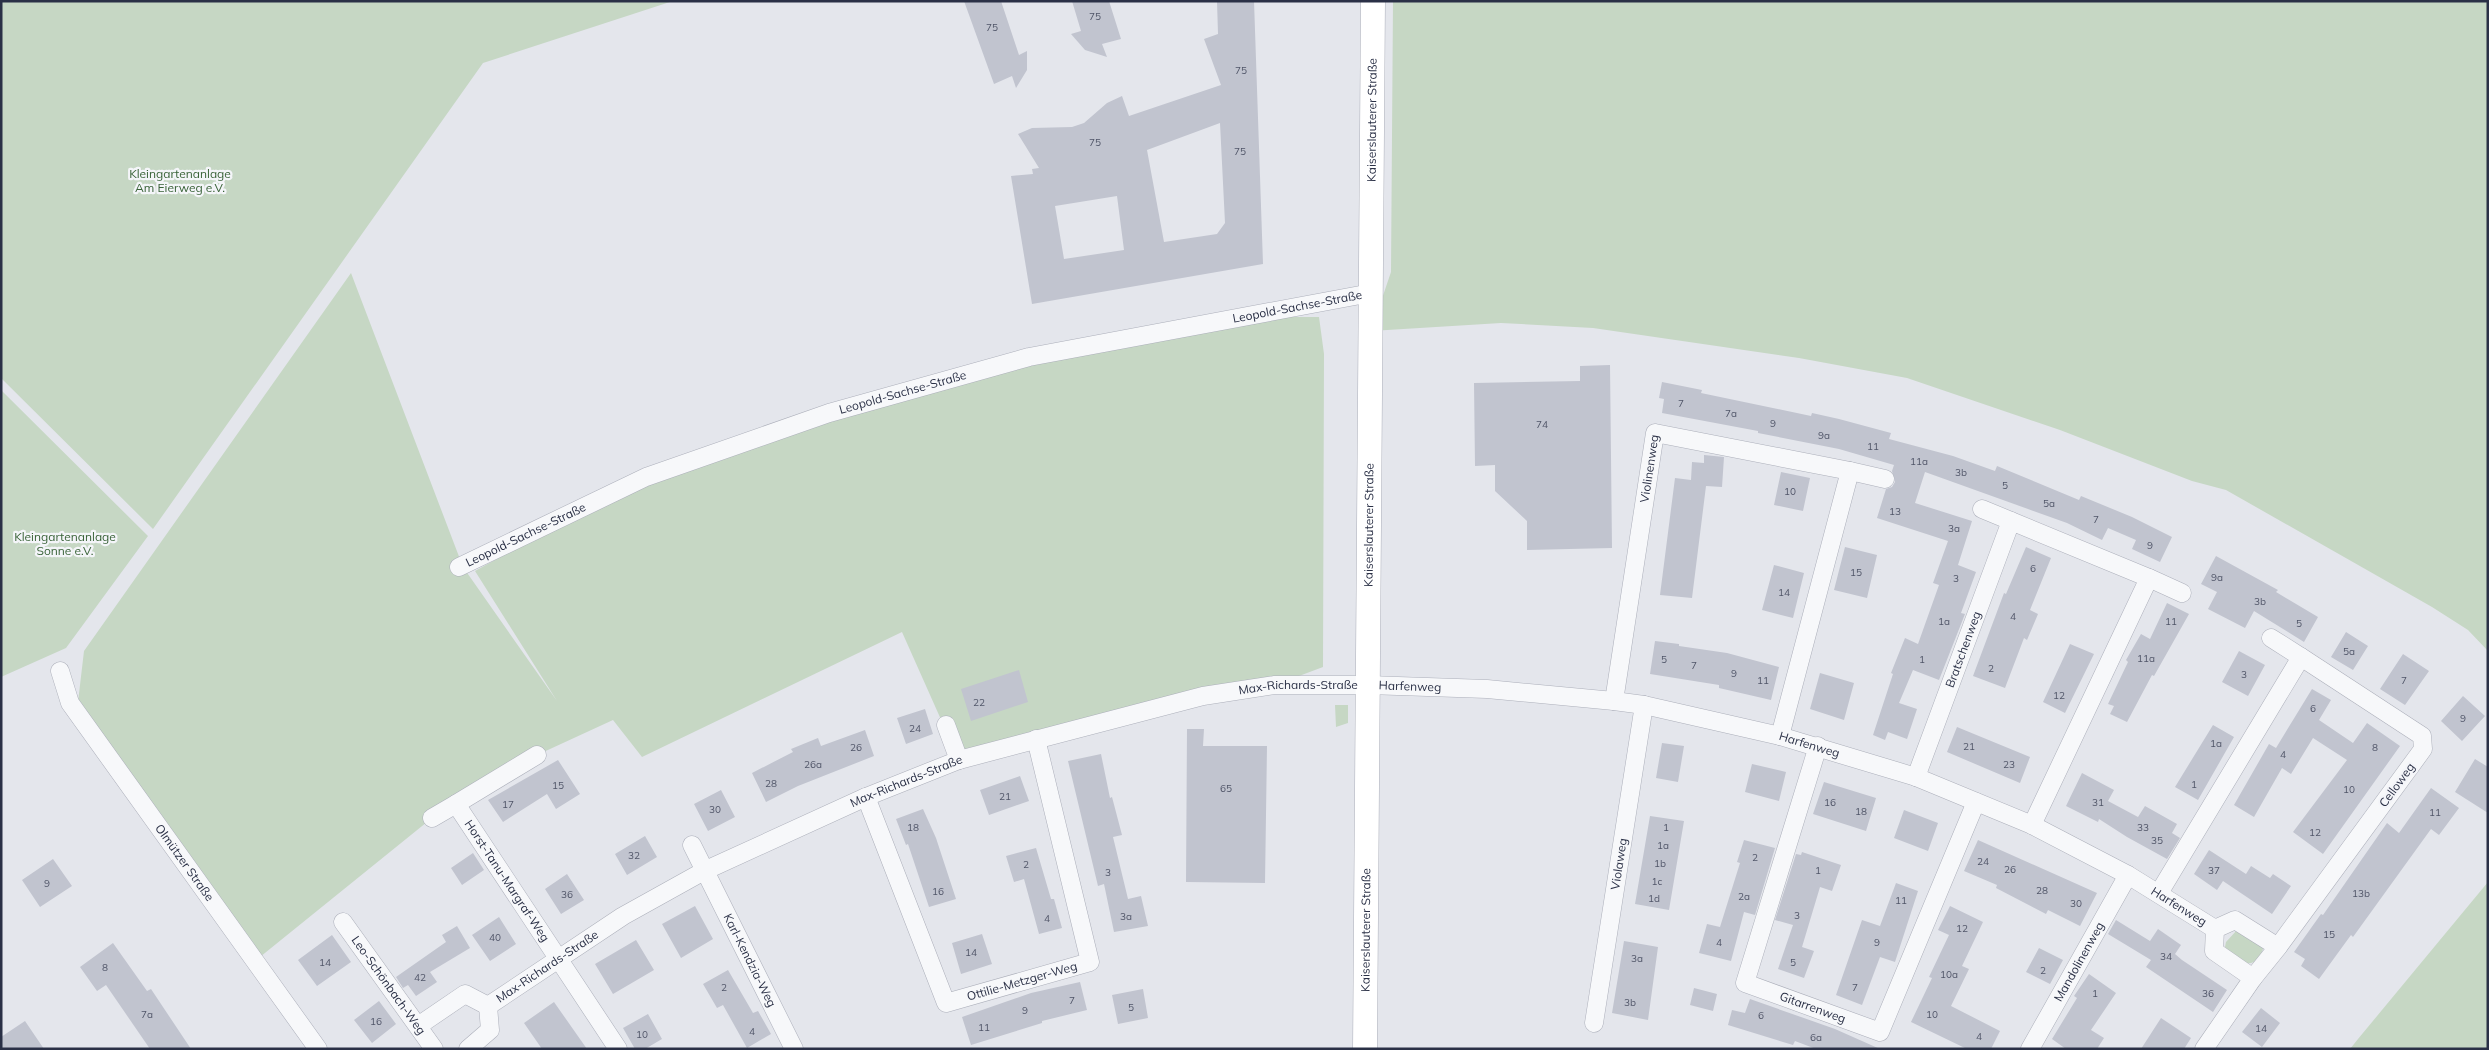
<svg xmlns="http://www.w3.org/2000/svg" width="2489" height="1050" font-family="Mulish,sans-serif">
<style>
.green{fill:#c6d7c4}
.building{fill:#c1c4cf;fill-rule:evenodd}
.lines{fill:none;stroke-linecap:round;stroke-linejoin:round}
.street-casing{stroke:#acafba;stroke-width:19}
.secondary-casing{stroke:#acafba;stroke-width:25}
.street{stroke:#f7f8fa;stroke-width:18}
.secondary{stroke:#fff;stroke-width:24}
.labels{text-anchor:middle;stroke-width:4.5;stroke-linejoin:round;paint-order:stroke}
.number-label{font-size:10px;fill:#505568}
.street-label{font-size:12px;fill:#2a3046;stroke:#f4f5f9}
.park-label{font-size:12px;fill:#386237;stroke:#f4f5f9}
</style>
<rect width="100%" height="100%" fill="#e4e6ec"/>
<path class="green" d="M1,1H673L483,63L153,529L1,378Z
M1393,1H2488V651L2468,630L2432,607L2226,490L2192,481L2060,430L1907,378L1799,358L1593,328L1501,323L1371,331L1391,272Z
M351,273L463,567L557,701L475,571L646,477L1029,357L1286,317H1319L1324,354L1323,667L1275,685L959,760L902,632L642,757L613,720L537,755L432,818L255,961L78,702L84,651Z
M1,390L148,536L66,648L1,677Z
M1335,705H1348V723L1336,727Z
M2488,882V1049H2350L2358,1039Z
M2237,930L2263,947C2263,952 2261,954 2258,958C2249,971 2231,957 2225,947L2226,942Z"/>
<path class="building" d="M964,1H1001L1019,55L1027,51V70L1016,88L1012,76L994,84Z
M1072,1H1109L1121,39L1102,44L1107,57L1085,50L1071,34L1081,31Z
M1217,1H1254L1263,264L1032,304L1011,176L1033,174L1032,169L1039,168L1018,134L1032,128L1072,127L1084,123L1107,103L1122,96L1129,116L1221,85L1204,39L1218,34ZM1220,123L1225,223L1217,234L1164,242L1147,150ZM1117,196L1124,250L1064,259L1055,206Z
M1610,365L1612,548L1527,550V521L1495,491V465L1475,466L1474,383L1580,381V366Z
M1662,382L1702,390L1701,393L1811,416L1812,413L1839,419L1891,433L1889,439L1953,456L1995,471L1997,466L2079,500L2081,496L2132,517L2172,537L2160,562L2132,549L2136,540L2108,528L2102,540L2067,523L1925,472L1915,503L1972,521L1958,565L1976,572L1961,613L1965,614L1939,680L1913,670L1899,703L1917,709L1907,739L1888,732L1885,740L1873,735L1893,674L1891,673L1905,638L1918,644L1939,585L1933,583L1948,541L1877,518L1886,489L1892,487L1895,482L1892,471L1894,465L1839,449L1758,433V431L1662,413L1664,399L1659,398Z
M1704,455L1724,457L1722,487L1706,486L1692,598L1660,595L1675,478L1691,480L1692,462L1704,463Z
M1781,472L1810,478L1803,511L1774,505Z
M1845,547L1877,555L1867,598L1834,590Z
M2026,547L2051,558L2030,610L2038,614L2027,640L2024,638L2005,688L1973,676L2004,593L2006,594Z
M2216,556L2278,590L2276,592L2318,617L2304,642L2254,611L2245,628L2208,609L2217,592L2201,584Z
M1774,565L1804,573L1793,618L1762,610Z
M2167,603L2189,614L2154,676L2152,675L2127,722L2110,714L2114,706L2108,704L2128,662L2126,660L2141,634L2150,639Z
M2346,632L2368,646L2353,670L2331,657Z
M1655,641L1679,644V646L1727,653L1779,667L1771,700L1719,688V685L1650,674Z
M2070,644L2094,654L2065,713L2043,702Z
M2239,651L2265,665L2248,696L2222,682Z
M2403,654L2429,671L2405,705L2380,689Z
M1019,670L1028,702L971,721L961,689Z
M1820,673L1854,683L1844,720L1810,709Z
M2312,689L2331,700L2319,720L2353,743L2367,723L2400,746L2323,854L2293,832L2347,760L2313,738L2291,774L2282,768L2254,817L2234,805L2269,744L2276,748Z
M2463,696L2485,716L2462,741L2441,721Z
M925,709L933,734L906,744L897,718Z
M2213,725L2234,737L2198,800L2175,787Z
M1957,727L2030,757L2020,783L1947,752Z
M1187,729H1204L1203,746H1267L1265,883L1186,882Z
M865,730L874,756L798,786L766,802L752,773L793,752L791,749L818,738L821,746Z
M1662,743L1684,746L1678,782L1656,778Z
M1101,754L1110,798L1112,797L1122,835L1113,837L1128,899L1141,896L1148,926L1114,932L1104,884L1098,886L1068,761Z
M2475,759L2488,767V813L2455,792Z
M558,760L580,794L556,809L547,794L503,822L488,800Z
M1752,764L1786,772L1779,801L1745,792Z
M2082,773L2114,790L2108,801L2138,817L2145,806L2177,824L2172,833L2180,838L2167,859L2127,837L2099,819L2098,822L2066,806Z
M1020,776L1029,801L989,815L980,790Z
M1824,782L1876,798L1866,831L1813,814Z
M2431,788L2459,808L2439,835L2431,829L2353,937L2351,935L2319,979L2301,966L2305,959L2294,952L2321,914L2323,915L2387,823L2399,833Z
M721,790L735,817L708,831L694,804Z
M923,809L936,838L956,899L929,907L908,844L906,845L896,819Z
M1904,810L1938,823L1928,851L1894,838Z
M1650,816L1684,821L1669,910L1635,904Z
M645,836L657,857L627,875L615,854Z
M1744,840L1775,848L1755,915L1744,912L1731,961L1699,953L1707,924L1720,927L1740,863L1737,862Z
M1978,840L2097,893L2080,926L2048,910L2046,914L1996,888L1997,885L1964,871Z
M1036,848L1051,899H1054L1062,928L1039,934L1024,879L1014,882L1006,856Z
M2209,850L2246,874L2251,866L2270,878L2273,874L2291,886L2272,914L2223,881L2217,890L2194,874Z
M1802,852L1841,865L1832,891L1820,887L1802,947L1814,951L1804,978L1778,969L1793,925L1775,920L1796,854L1801,855Z
M473,853L484,870L462,885L451,868Z
M53,859L72,886L40,907L22,880Z
M567,874L584,900L561,914L545,889Z
M1896,883L1918,891L1895,962L1880,957L1862,1005L1836,995L1862,920L1880,926Z
M695,906L713,939L681,958L662,924Z
M1950,906L1983,922L1962,966L1969,969L1951,1006L2000,1031L1991,1049H1967L1911,1022L1932,978L1929,977L1949,935L1938,930Z
M499,917L516,944L490,961L472,935Z
M2116,920L2150,941L2158,929L2181,945L2175,954L2182,960L2227,990L2213,1012L2146,967L2151,960L2108,934Z
M457,926L470,948L430,972L437,982L416,996L408,985L403,988L396,977L446,942L442,935Z
M982,934L992,964L961,974L952,943Z
M332,935L351,962L317,986L298,960Z
M636,940L654,970L613,994L595,964Z
M1624,941L1658,947L1648,1020L1612,1013Z
M113,943L147,991L151,989L191,1049H150L106,985L97,991L80,967Z
M2039,948L2063,960L2050,984L2026,972Z
M728,970L753,1013L758,1011L771,1034L747,1048L723,1005L717,1008L703,984Z
M2089,974L2116,993L2091,1030L2104,1038L2097,1049H2066L2052,1039L2077,998L2074,996Z
M1080,982L1087,1010L1042,1021V1023L971,1045L962,1017L1031,993Z
M1694,988L1717,994L1713,1011L1690,1005Z
M1143,989L1148,1018L1118,1024L1112,995Z
M1750,999L1835,1029L1880,1049H1816L1795,1041L1793,1045L1728,1025L1732,1010L1745,1013Z
M379,1001L396,1024L372,1043L354,1020Z
M554,1002L587,1049H542L524,1023Z
M2261,1008L2280,1023L2262,1047L2242,1032Z
M648,1014L662,1039L645,1049H635L623,1028Z
M2161,1018L2191,1038L2184,1049H2141Z
M25,1021L44,1049H1V1037Z"/>
<g class="lines">
<g class="street-casing">
<g id="street">
<path d="M1850,471L1885,479"/>
<path d="M1982,509L2011,521"/>
<path id="s1" d="M459,567L646,477L829,413L1029,357L1371,293"/>
<path d="M2149,578L2182,593"/>
<path d="M2271,638L2301,657"/>
<path id="s2" d="M60,671L70,703L318,1049"/>
<path id="s3" d="M1614,701L1655,433L1850,471L1780,736"/>
<path d="M946,725L959,760"/>
<path id="s4" d="M1818,746L1745,983L1880,1032L1976,802"/>
<path id="s5" d="M1916,777L2011,521L2149,578L2032,825"/>
<path id="s6" d="M866,797L946,1003L1090,962L1036,739"/>
<path d="M456,804L537,755"/>
<path id="s7" d="M432,818L456,804L618,1049"/>
<path id="s8" d="M692,845L794,1049"/>
<path d="M2159,893L2301,657L2422,736L2423,749L2278,947"/>
<path id="s9" d="M343,922L434,1049"/>
<path id="s10" d="M1594,1023L1644,705"/>
<path id="s11" d="M418,1026L465,994L488,1006L623,916L704,871L866,797L959,760L1203,696L1275,685H1368L1487,689L1614,701L1644,705L1780,736L1916,777L2032,825L2128,875L2215,929L2214,951L2253,978L2278,947L2235,920L2215,929"/>
<path d="M468,1049L490,1030L488,1006"/>
<path id="s12" d="M2030,1049L2128,875"/>
<path d="M2204,1049L2253,978"/>
</g>
</g>
<g class="secondary-casing">
<g id="secondary">
<path id="s13" d="M1365,1049L1373,1"/>
</g>
</g>
<use href="#street" class="street"/>
<use href="#secondary" class="secondary"/>
</g>
<g class="labels">
<g class="number-label">
<text x="1095" y="20">75</text>
<text x="992" y="31">75</text>
<text x="1241" y="74">75</text>
<text x="1095" y="146">75</text>
<text x="1240" y="155">75</text>
<text x="1681" y="407">7</text>
<text x="1731" y="417">7a</text>
<text x="1773" y="427">9</text>
<text x="1542" y="428">74</text>
<text x="1824" y="439">9a</text>
<text x="1873" y="450">11</text>
<text x="1919" y="465">11a</text>
<text x="1961" y="476">3b</text>
<text x="2005" y="489">5</text>
<text x="1790" y="495">10</text>
<text x="2049" y="507">5a</text>
<text x="1895" y="515">13</text>
<text x="2096" y="523">7</text>
<text x="1954" y="532">3a</text>
<text x="2150" y="549">9</text>
<text x="2033" y="572">6</text>
<text x="1856" y="576">15</text>
<text x="2217" y="581">9a</text>
<text x="1956" y="582">3</text>
<text x="1784" y="596">14</text>
<text x="2260" y="605">3b</text>
<text x="2013" y="620">4</text>
<text x="1944" y="625">1a</text>
<text x="2171" y="625">11</text>
<text x="2299" y="627">5</text>
<text x="2349" y="655">5a</text>
<text x="2146" y="662">11a</text>
<text x="1664" y="663">5</text>
<text x="1922" y="663">1</text>
<text x="1694" y="669">7</text>
<text x="1991" y="672">2</text>
<text x="1734" y="677">9</text>
<text x="2244" y="678">3</text>
<text x="1763" y="684">11</text>
<text x="2404" y="684">7</text>
<text x="2059" y="699">12</text>
<text x="979" y="706">22</text>
<text x="2313" y="712">6</text>
<text x="2463" y="722">9</text>
<text x="915" y="732">24</text>
<text x="2216" y="747">1a</text>
<text x="1969" y="750">21</text>
<text x="856" y="751">26</text>
<text x="2375" y="751">8</text>
<text x="2283" y="758">4</text>
<text x="813" y="768">26a</text>
<text x="2009" y="768">23</text>
<text x="771" y="787">28</text>
<text x="2194" y="788">1</text>
<text x="558" y="789">15</text>
<text x="1226" y="792">65</text>
<text x="2349" y="793">10</text>
<text x="1005" y="800">21</text>
<text x="1830" y="806">16</text>
<text x="2098" y="806">31</text>
<text x="508" y="808">17</text>
<text x="715" y="813">30</text>
<text x="1861" y="815">18</text>
<text x="2435" y="816">11</text>
<text x="913" y="831">18</text>
<text x="1666" y="831">1</text>
<text x="2143" y="831">33</text>
<text x="2315" y="836">12</text>
<text x="2157" y="844">35</text>
<text x="1663" y="849">1a</text>
<text x="634" y="859">32</text>
<text x="1755" y="861">2</text>
<text x="1983" y="865">24</text>
<text x="1660" y="867">1b</text>
<text x="1026" y="868">2</text>
<text x="2010" y="873">26</text>
<text x="1818" y="874">1</text>
<text x="2214" y="874">37</text>
<text x="1108" y="876">3</text>
<text x="1657" y="885">1c</text>
<text x="47" y="887">9</text>
<text x="2042" y="894">28</text>
<text x="938" y="895">16</text>
<text x="2361" y="897">13b</text>
<text x="567" y="898">36</text>
<text x="1744" y="900">2a</text>
<text x="1654" y="902">1d</text>
<text x="1901" y="904">11</text>
<text x="2076" y="907">30</text>
<text x="1797" y="919">3</text>
<text x="1126" y="920">3a</text>
<text x="1047" y="922">4</text>
<text x="1962" y="932">12</text>
<text x="2329" y="938">15</text>
<text x="495" y="941">40</text>
<text x="1719" y="946">4</text>
<text x="1877" y="946">9</text>
<text x="971" y="956">14</text>
<text x="2166" y="960">34</text>
<text x="1637" y="962">3a</text>
<text x="325" y="966">14</text>
<text x="1793" y="966">5</text>
<text x="105" y="971">8</text>
<text x="2043" y="974">2</text>
<text x="1949" y="978">10a</text>
<text x="420" y="981">42</text>
<text x="724" y="991">2</text>
<text x="1855" y="991">7</text>
<text x="2095" y="997">1</text>
<text x="2208" y="997">36</text>
<text x="1072" y="1004">7</text>
<text x="1630" y="1006">3b</text>
<text x="1131" y="1011">5</text>
<text x="1025" y="1014">9</text>
<text x="147" y="1018">7a</text>
<text x="1932" y="1018">10</text>
<text x="1761" y="1019">6</text>
<text x="376" y="1025">16</text>
<text x="984" y="1031">11</text>
<text x="2261" y="1032">14</text>
<text x="752" y="1035">4</text>
<text x="642" y="1038">10</text>
<text x="1979" y="1040">4</text>
<text x="1816" y="1041">6a</text>
</g>
<g class="street-label">
<text dy="4" stroke="none"><textPath href="#s13" startOffset="929">Kaiserslauterer Straße</textPath></text>
<text dy="4" stroke="none"><textPath href="#s1" startOffset="882">Leopold-Sachse-Straße</textPath></text>
<text dy="4" stroke="none"><textPath href="#s1" startOffset="478">Leopold-Sachse-Straße</textPath></text>
<text dy="4" stroke="none"><textPath href="#s3" startOffset="235">Violinenweg</textPath></text>
<text dy="4" stroke="none"><textPath href="#s13" startOffset="524">Kaiserslauterer Straße</textPath></text>
<text dy="4" stroke="none"><textPath href="#s1" startOffset="74">Leopold-Sachse-Straße</textPath></text>
<text dy="4" stroke="none"><textPath href="#s5" startOffset="136">Bratschenweg</textPath></text>
<text dy="4" stroke="none"><textPath href="#s11" startOffset="1076">Harfenweg</textPath></text>
<text dy="4" stroke="none"><textPath href="#s11" startOffset="964">Max-Richards-Straße</textPath></text>
<text dy="4" stroke="none"><textPath href="#s11" startOffset="1481">Harfenweg</textPath></text>
<text dy="4" stroke="none"><textPath href="#s11" startOffset="559">Max-Richards-Straße</textPath></text>
<text transform="translate(2397 785) rotate(-54)" y="4">Celloweg</text>
<text dy="4" stroke="none"><textPath href="#s2" startOffset="230">Olmützer Straße</textPath></text>
<text dy="4" stroke="none"><textPath href="#s10" startOffset="161">Violaweg</textPath></text>
<text dy="4" stroke="none"><textPath href="#s7" startOffset="120">Horst-Tanu-Margraf-Weg</textPath></text>
<text dy="4" stroke="none"><textPath href="#s11" startOffset="1886">Harfenweg</textPath></text>
<text dy="4" stroke="none"><textPath href="#s13" startOffset="119">Kaiserslauterer Straße</textPath></text>
<text dy="4" stroke="none"><textPath href="#s8" startOffset="129">Karl-Kendzia-Weg</textPath></text>
<text dy="4" stroke="none"><textPath href="#s12" startOffset="100">Mandolinenweg</textPath></text>
<text dy="4" stroke="none"><textPath href="#s11" startOffset="154">Max-Richards-Straße</textPath></text>
<text dy="4" stroke="none"><textPath href="#s6" startOffset="300">Ottilie-Metzger-Weg</textPath></text>
<text dy="4" stroke="none"><textPath href="#s9" startOffset="78">Leo-Schönbach-Weg</textPath></text>
<text dy="4" stroke="none"><textPath href="#s4" startOffset="320">Gitarrenweg</textPath></text>
</g>
<g class="park-label">
<text x="180" y="178">Kleingartenanlage<tspan x="180" dy="14">Am Eierweg e.V.</tspan></text>
<text x="65" y="541">Kleingartenanlage<tspan x="65" dy="14">Sonne e.V.</tspan></text>
</g>
</g>
<rect width="2489" height="1050" fill="none" stroke="#2a3046" stroke-width="5"/>
</svg>
